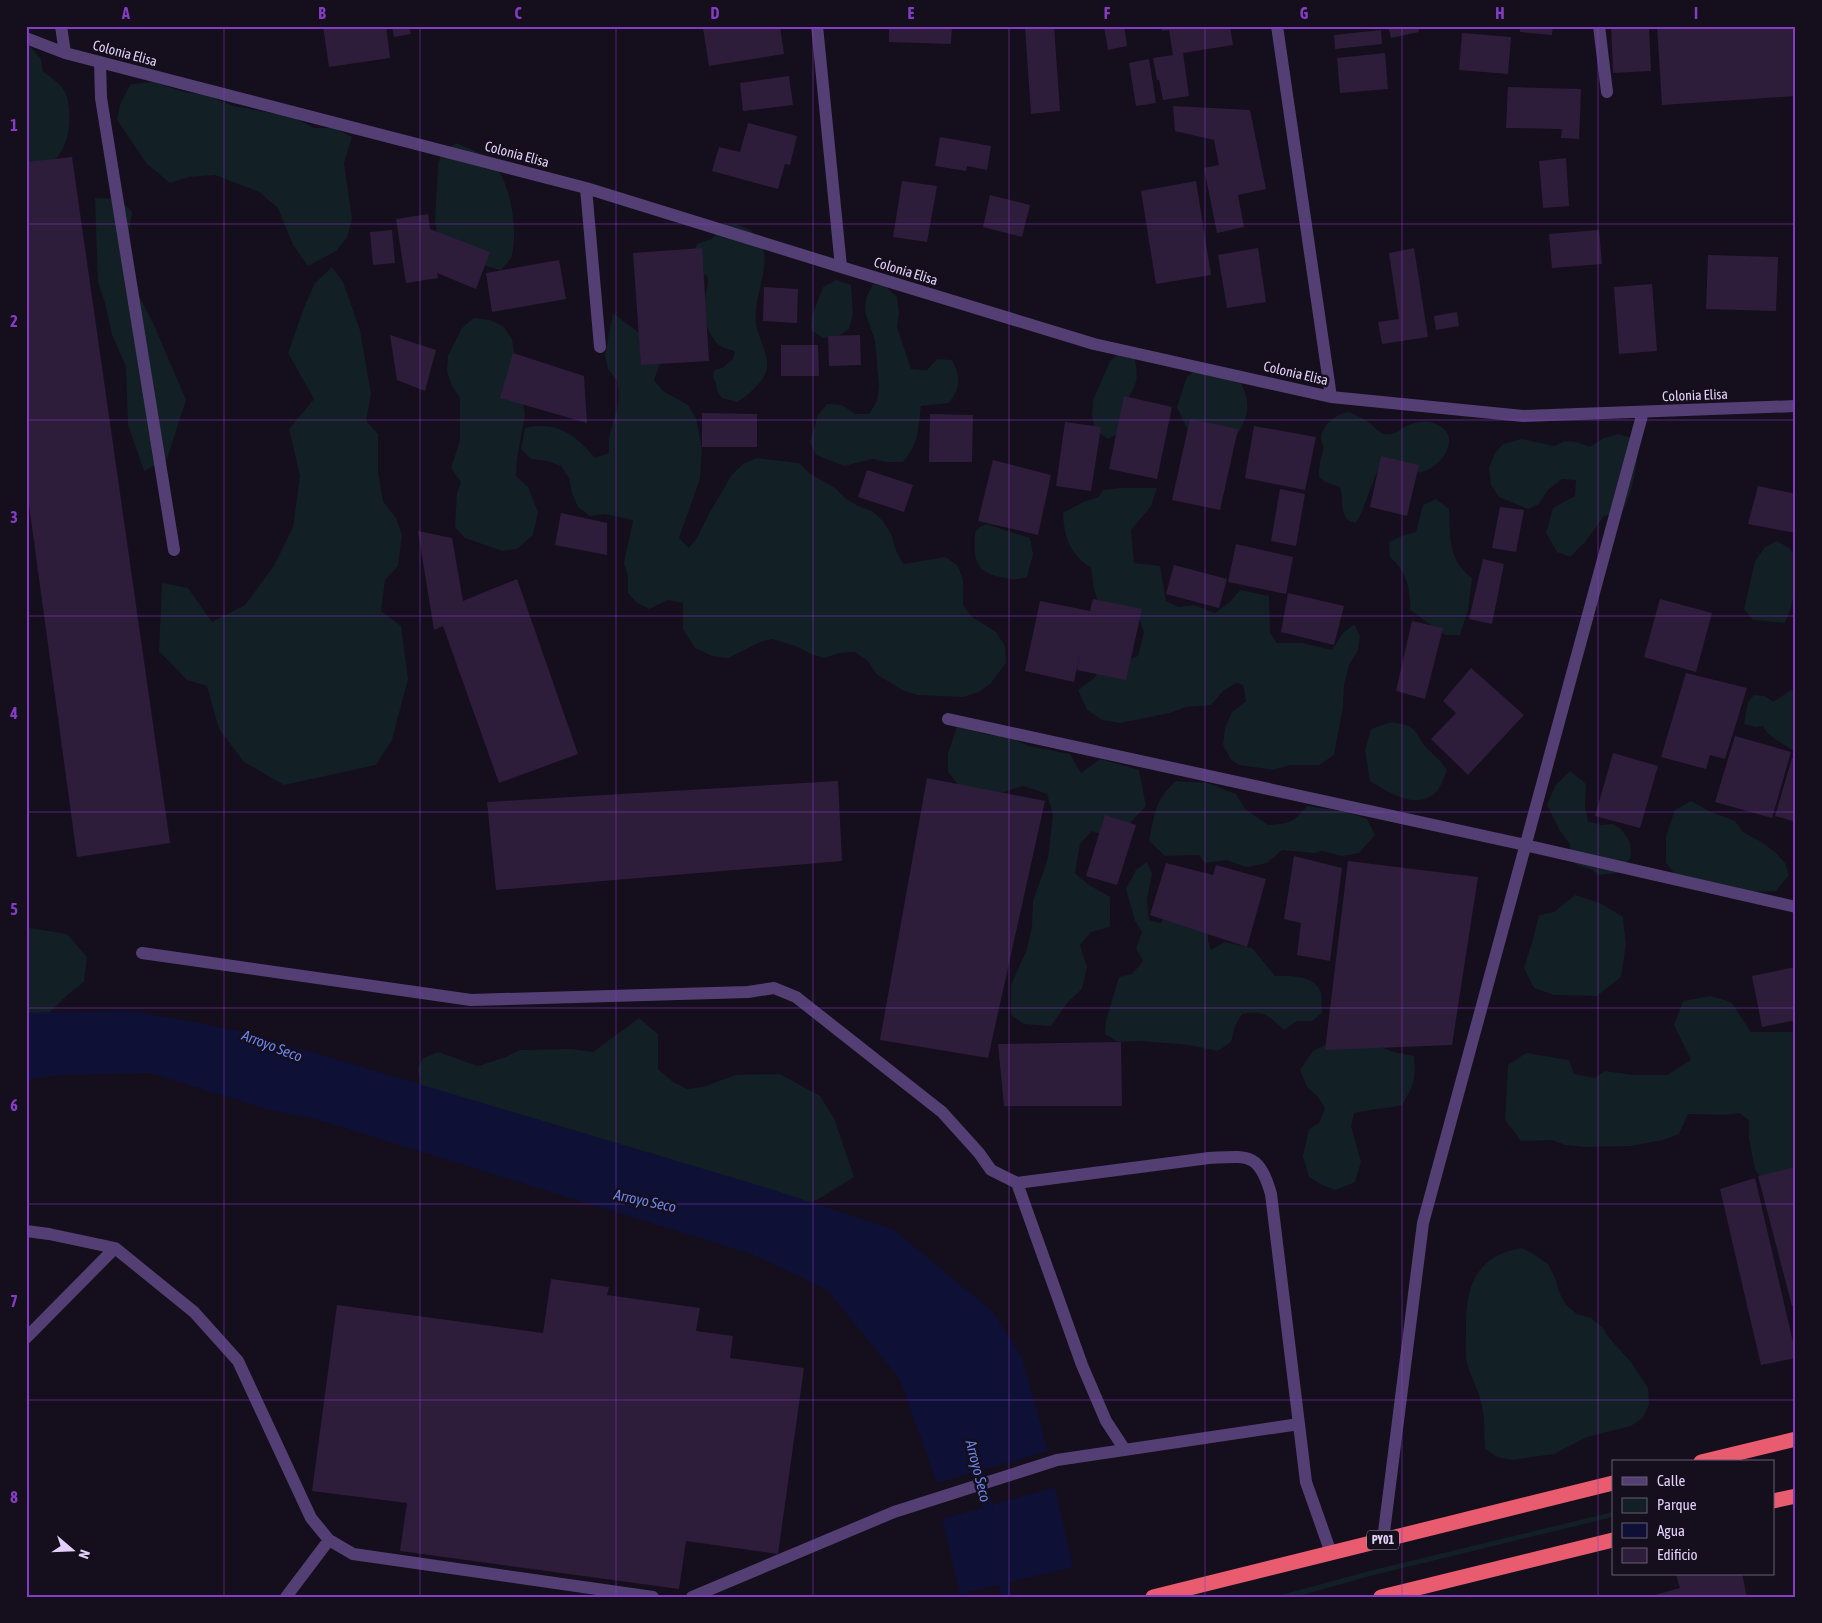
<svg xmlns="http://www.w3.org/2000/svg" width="1822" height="1623" font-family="'Asap Condensed',sans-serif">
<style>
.green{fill:#121f25}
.water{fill:#0f1035}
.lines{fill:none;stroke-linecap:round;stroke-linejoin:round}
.stream{stroke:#0f1035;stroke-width:10}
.building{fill:#2d1d3b}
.minor{stroke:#543f75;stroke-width:12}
.highway{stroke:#e95b6f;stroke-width:15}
.grid{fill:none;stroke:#853cc5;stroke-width:1;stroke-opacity:0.55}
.labels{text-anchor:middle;stroke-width:5;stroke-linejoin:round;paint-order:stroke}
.shield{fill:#150e1c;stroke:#a496b7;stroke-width:1}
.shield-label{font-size:12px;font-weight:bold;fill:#e2d0f9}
.street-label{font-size:14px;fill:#e2d0f9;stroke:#150e1c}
.water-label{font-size:15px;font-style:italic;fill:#6b85eb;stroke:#150e1c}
.neatline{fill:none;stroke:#853cc5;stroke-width:2}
.grid-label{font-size:16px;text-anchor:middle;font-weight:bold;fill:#853cc5}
</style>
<rect width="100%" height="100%" fill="#150e1c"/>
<path class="green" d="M26,42L41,59L43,72C53,78 64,86 67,97C72,116 70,147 54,160C48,164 39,166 32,169L26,162Z
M154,82L184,92L206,95L234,106L293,117L314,128H334L352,137L344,163L352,219L347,238L336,251L308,266L293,245L278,208L259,192L215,175L189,177L170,183L147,164L117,120L121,102L131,84Z
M456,143C470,149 485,154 495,166C511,184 518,232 512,255C511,260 504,266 501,270L486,266L464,247L438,236L435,223L438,163L443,151Z
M95,198L120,199L132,212L125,258L137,292L154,325L186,400L167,459L144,471L128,425L126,367L112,335L105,303L98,282Z
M736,224C743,227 751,230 756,235C777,256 752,297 756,324C758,336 769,356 767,368C765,381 748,396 737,402L722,398L717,391L716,383L713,377L714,370L722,368L733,359L735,351C730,350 724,348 720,346C706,335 703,314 705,298C706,289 710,285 707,276L700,272L694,251L697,244L711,239L728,225Z
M332,267L343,282L360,330L371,394L366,421L378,434V472L383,501L396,518L402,535L398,566L385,580L381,611L401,626L408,679L392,740L376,765L284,785L244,762L219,729L207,686L187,680L159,651L162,583L188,588L212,622L245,605L275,564L293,527L300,476L289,429L314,399L288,353L305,305L315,283Z
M836,280L851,285L853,314L849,329L837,337L823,338L811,330L812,316L823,287Z
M873,284L886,287L897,297L899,313L897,327L911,369L927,370L937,359L952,360C961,378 961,386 949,403L921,406C918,429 919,444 903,462H887L872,459L844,466L816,455L810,442L818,415L827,404L842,405L855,414H869L877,401L879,387L875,341L865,312L866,298Z
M613,313L660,349V364L654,380L663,391L688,405L696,418L702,448L700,479L679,538L689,548L697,538L710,512L731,476L743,464L756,458L799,463L809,473L835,488L845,498L858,506L872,511L883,521L891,534L895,548L903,564L946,557L958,566L963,580V605L972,617L996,632L1005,646L1006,663L991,683L979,692L963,697L917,695L902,690L876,674L868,661L855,652L840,653L824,658L811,654L798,647L772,639L760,642L728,658L712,656L695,648L683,629V603L668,600L649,609L636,602L628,593V577L624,563L633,520L604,514L590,516L578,507L572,493L569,478L561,466L547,461L531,459L521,449L525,428C557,421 575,434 595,458L609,453V437L617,409L619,395L617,381L608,369L605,355Z
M474,318L490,320L503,326L512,339L525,415L517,459L516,476L528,487L538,512L533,535L517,549L502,551L465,538L455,527L457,493L461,482L451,468L460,440V398L452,386L447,371L448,356L462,328Z
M1121,351L1134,356C1142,388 1131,386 1122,412C1119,418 1121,426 1121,432L1108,439L1095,430L1092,415L1093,400L1110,361Z
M1198,368L1238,377C1254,407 1248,415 1233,443L1189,433L1177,407L1187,377Z
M1348,412C1355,414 1362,418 1368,422C1376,427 1379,436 1391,434C1395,434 1400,430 1404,427C1417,421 1428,419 1440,426C1462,439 1440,468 1422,472C1409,474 1394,468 1381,465C1370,483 1367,505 1356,523C1337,520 1345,501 1340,487L1325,482L1319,477C1318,467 1321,459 1323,450C1324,445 1321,443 1321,438C1322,425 1336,414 1348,412Z
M1619,434L1639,440C1637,465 1634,490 1622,512L1604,516L1585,542L1570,557L1557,552L1546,533L1553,508L1575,496L1576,480L1562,479L1548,490L1539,504L1528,509L1499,497L1491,485L1489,468L1495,453L1503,444L1522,439L1554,446L1565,441L1576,442L1590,447L1604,438Z
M1121,488H1157L1151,506L1131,530L1134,563L1160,566L1166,601L1178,607L1194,605L1215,613L1231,601L1240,590L1269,596L1270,633L1277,643H1302L1332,650L1343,633L1354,624L1360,636L1358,650L1349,665L1344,685L1343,707L1334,755L1319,765H1290L1273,770L1239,765L1231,760L1223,745L1225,728L1232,712L1246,701L1243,685L1236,683L1224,690L1211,705L1186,707L1170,713L1120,723L1102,720L1087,710L1078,690L1093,679L1104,665L1121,662L1138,656L1144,632L1138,616L1099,606L1094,589L1091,568C1070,554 1064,538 1063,513L1083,502L1099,497L1103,490Z
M1436,499L1449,509C1451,538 1447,559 1472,578L1468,610L1460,635H1445L1410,610C1411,589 1406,571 1390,557L1389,542L1402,536L1416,532L1423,505Z
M986,524L1030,538L1033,554L1027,577C1015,581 1012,579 1000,577C973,571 974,557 975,532L980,527Z
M1777,541L1789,548L1796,556C1796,578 1795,603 1785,623L1753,620L1744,609L1755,561L1765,547Z
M1791,690L1796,692V753C1784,743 1769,739 1763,726L1755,727L1744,724L1748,702L1754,695L1765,696L1773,702Z
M1392,722C1421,727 1412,732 1428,749C1435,756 1441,761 1447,770C1444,777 1441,789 1434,794C1414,810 1387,791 1370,781L1365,750L1371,729Z
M957,727L988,735L1005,736L1029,746L1070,754L1081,773L1100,759L1139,770L1146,806L1121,833L1110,837L1092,831L1080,844L1075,873L1089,885L1110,897V927L1091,932L1080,945L1087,967L1082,989L1068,1002L1051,1026L1024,1024L1011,1015V985L1027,949L1032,926L1033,901L1048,858L1053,815L1047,794L1023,786L992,796L966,795L948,772V753Z
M1570,771L1586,784L1585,807L1588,821L1601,825L1613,824L1621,829L1630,842L1631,857L1618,873L1597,875L1593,870L1577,865L1570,849V844L1560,831L1547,805L1555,786Z
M1176,781L1207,783L1236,794L1245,809L1268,825C1290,823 1293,823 1307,806L1347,812L1367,819L1375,835L1359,853L1342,856L1322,851L1314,853L1282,850L1267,863L1246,867L1227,860L1205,863L1199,855L1165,856L1149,841C1155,813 1154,801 1176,781Z
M1691,801L1711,812L1735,821L1743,832L1760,841L1775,852L1785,863L1789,875L1776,891L1753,892L1674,873L1666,863V836L1675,810Z
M1147,862L1152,874L1147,900L1149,920L1161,923L1169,910L1208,917V941L1211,950L1225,942L1252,948L1275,976C1289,976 1315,974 1321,993C1322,999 1321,1007 1322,1013L1312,1021H1297L1284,1030C1268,1015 1264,1010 1242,1014L1235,1026L1231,1042L1218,1051L1189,1045L1141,1041L1118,1042L1105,1034L1106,1020L1119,977L1132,974L1143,961L1136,949L1142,932L1135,921L1126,889L1136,870Z
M1575,895L1600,903L1623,917L1626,945L1621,977L1597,996L1554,995L1534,988L1524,968L1533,939L1539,915L1554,912Z
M29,928L67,934L87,957L84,982L66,996L40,1022L26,1021V930Z
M1711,996L1731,1002L1751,1032H1796L1795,1177L1768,1186L1755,1170L1749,1138V1120L1739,1113L1724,1115L1688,1114L1679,1134L1663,1140L1631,1146L1584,1147L1565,1145L1552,1140L1521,1141L1505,1120L1508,1065L1526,1053L1569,1060L1574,1074L1595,1078L1605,1071L1633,1075H1667L1691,1060L1674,1025L1683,1001Z
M639,1018L658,1034V1069L673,1082L687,1089L703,1087L735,1075L780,1074L820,1096L834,1118L854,1177L822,1197L797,1210L422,1094L418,1069L422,1059L438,1052L478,1066L506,1057L520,1050L572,1049L593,1052Z
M1338,1038L1360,1039L1394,1052L1414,1056C1416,1080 1414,1085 1402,1105C1386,1109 1370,1109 1354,1113L1351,1126L1361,1162L1355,1182L1336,1190L1322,1185L1309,1177L1303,1156L1309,1129L1319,1123L1325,1108L1318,1097L1307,1087L1300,1070L1313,1051Z
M1522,1248L1535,1255L1548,1264L1555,1278L1559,1292L1566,1305L1577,1314L1591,1318L1602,1327L1611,1340L1631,1362L1648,1388L1649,1404L1643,1418L1631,1426L1587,1437L1554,1454L1512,1460L1497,1457L1485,1449C1484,1435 1485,1420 1482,1406C1479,1391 1471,1378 1467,1363C1465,1353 1466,1342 1466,1332C1465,1288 1474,1256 1522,1248Z
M1613,1512V1517L1370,1576L1295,1597H1274L1369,1571Z"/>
<path class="water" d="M135,1011L245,1032L764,1187L893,1229L993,1312L1022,1357L1048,1451L937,1483L899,1378L827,1290L754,1255L312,1118L273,1111L150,1073L59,1075L26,1080V1013Z
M1055,1487L1073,1567L960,1594L942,1519Z"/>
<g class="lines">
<path class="stream" d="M977,1459L990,1518
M1001,1571L1007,1597"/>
</g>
<path class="building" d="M323,26H386L390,58L329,67Z
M392,26H409L411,34L394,37Z
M716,26H780L784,54L709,66L703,28Z
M889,26H952L951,44L889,42Z
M1025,26H1054L1060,111L1031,114Z
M1109,26H1124L1127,46L1108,50L1104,27Z
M1161,26H1230L1233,45L1183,53L1189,96L1163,100L1159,80H1157L1153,58L1173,55L1169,30L1162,31Z
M1388,26H1418L1419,32L1391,38Z
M1520,26H1553L1552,35L1520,32Z
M1611,26H1649L1651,71L1613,73Z
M1657,26H1796V96L1662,105Z
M1381,30L1382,44L1335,49L1334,35Z
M1462,33L1511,37L1508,74L1459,70Z
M1385,53L1388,89L1340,93L1337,58Z
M1149,59L1156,103L1136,106L1129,63Z
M789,76L793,105L743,111L740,83Z
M1508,87L1581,89L1579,139L1561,138L1562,129L1506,128Z
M1173,106L1250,110L1266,189L1238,195L1244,227L1217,233L1204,168L1219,165L1214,140L1175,131Z
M748,123L797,136L790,165L785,164L778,189L712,171L719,147L740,152Z
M940,137L991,146L987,170L967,166L966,171L935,166Z
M72,157L170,843L77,857L26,483V162Z
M1566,158L1569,206L1543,208L1539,161Z
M902,181L937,186L927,242L893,237Z
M1196,181L1211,275L1156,284L1141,191Z
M990,195L1030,205L1022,237L983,227Z
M428,214L430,229L490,252L476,289L437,273L438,278L406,283L396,219Z
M392,230L395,263L373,265L370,232Z
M1599,230L1602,264L1552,268L1549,234Z
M702,248L709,361L641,365L633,253Z
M1258,248L1266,302L1227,308L1218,255Z
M1414,248L1428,337L1382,344L1378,322L1399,319L1389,253Z
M1708,255L1778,257L1776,311L1706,309Z
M559,260L566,299L492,312L486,273Z
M1652,284L1657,351L1619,354L1614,287Z
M764,287L798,289L797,323L763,321Z
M1457,312L1459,326L1436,330L1434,316Z
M390,335L436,350L425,391L397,380Z
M860,335L861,365L829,366L828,336Z
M781,345H818L819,376H781Z
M513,353L584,376L587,423L500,398Z
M1124,396L1172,407L1157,479L1109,469Z
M702,413L757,414V447H702Z
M930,414L973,415L972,462H929Z
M1190,419L1238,429L1220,510L1172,500Z
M1065,422L1101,427L1091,491L1056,486Z
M1254,426L1316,437L1305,490L1245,478Z
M1381,456L1419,465L1407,516L1370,507Z
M993,460L1051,475L1038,535L978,521Z
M867,470L913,485L904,512L858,497Z
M1758,486L1796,494V533L1748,524Z
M1280,489L1305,494L1296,546L1271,541Z
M1500,507L1524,510L1516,552L1492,548Z
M561,513L607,523V555L555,545Z
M418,531L452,538L463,601L517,579L578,754L499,783L443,626L434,630Z
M1236,544L1293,557L1286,594L1228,582Z
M1483,559L1504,564L1492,624L1469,619Z
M1174,565L1227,579L1219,608L1166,594Z
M1288,593L1344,606L1334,645L1281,632Z
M1093,599L1142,609L1126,680L1077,670L1080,653L1074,682L1025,671L1040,601L1090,611Z
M1660,599L1712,613L1696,672L1644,657Z
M1412,621L1443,628L1425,699L1396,691Z
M1471,668L1524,715L1468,775L1431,739L1456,713L1443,701Z
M1686,673L1747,688L1725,759L1710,755L1706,769L1661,757Z
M1735,736L1791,752L1772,818L1715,802Z
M1613,753L1658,766L1640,828L1595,816Z
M1792,758L1796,759V822L1775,816Z
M927,778L1045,801L988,1058L880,1040Z
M838,781L842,861L496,890L487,802Z
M1105,815L1136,825L1117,885L1086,876Z
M1294,856L1342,868L1330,961L1297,955L1301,923L1284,919Z
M1348,861L1478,877L1452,1045L1325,1050Z
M1166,863L1213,875L1216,865L1266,879L1247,947L1150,915Z
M1795,967L1796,1020L1762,1027L1752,976Z
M1121,1042L1122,1106H1004L998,1044Z
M1796,1167V1305L1792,1306L1758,1176Z
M1755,1178L1796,1355V1358L1761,1365L1720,1189Z
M551,1279L609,1287L607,1295L700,1308L696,1331L733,1336L730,1358L804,1368L778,1554L686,1541L679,1589L400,1551L407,1503L312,1491L337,1305L543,1333Z
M1676,1574H1742L1747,1597H1648L1680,1588Z"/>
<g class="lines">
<path class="minor" d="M61,26L65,53
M817,26L841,267
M1277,26L1331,397
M1599,26L1607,92
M26,38L65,53L586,188L841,267L1094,344L1331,397L1523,416L1796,406
M100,62L101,98L174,550
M586,188L600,347
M948,719L1525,845L1796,907
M142,953L471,1000L748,992L774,988L796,997L942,1112L979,1153L991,1170L1017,1183L1209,1158C1248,1156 1259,1152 1271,1194L1306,1482L1331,1553
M1017,1183L1082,1365L1106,1421L1125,1450
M26,1231L49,1234L115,1248L194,1312L238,1361L311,1518L329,1540L353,1554L653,1597
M26,1338L115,1248
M1383,1540L1423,1223L1643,412
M286,1597L329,1540
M692,1597L894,1512L1057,1460L1299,1424"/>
<path class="highway" d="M1701,1462L1796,1439
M1773,1501L1796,1496
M1153,1597L1613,1483
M1381,1597L1613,1540"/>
</g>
<path class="grid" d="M224,26V1597M420,26V1597M616,26V1597M813,26V1597M1009,26V1597M1205,26V1597M1402,26V1597M1598,26V1597M26,224H1796M26,420H1796M26,616H1796M26,812H1796M26,1008H1796M26,1204H1796M26,1400H1796"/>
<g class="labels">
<rect class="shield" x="1367" y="1530.5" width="32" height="19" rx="4"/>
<g class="shield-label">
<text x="1383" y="1544">PY01</text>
</g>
<g class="street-label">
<text transform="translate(125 53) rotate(15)" y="5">Colonia Elisa</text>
<text transform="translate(517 154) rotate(15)" y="5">Colonia Elisa</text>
<text transform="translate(906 271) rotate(17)" y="5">Colonia Elisa</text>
<text transform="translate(1296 373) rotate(13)" y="5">Colonia Elisa</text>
<text transform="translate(1695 395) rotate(-2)" y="5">Colonia Elisa</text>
</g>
<g class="water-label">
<text transform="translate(272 1046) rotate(21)" y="5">Arroyo Seco</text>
<text transform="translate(645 1201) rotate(12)" y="5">Arroyo Seco</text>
<text transform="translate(978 1471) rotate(76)" y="5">Arroyo Seco</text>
</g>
</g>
<rect width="1822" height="1623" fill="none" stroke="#150e1c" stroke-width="55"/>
<rect x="1612" y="1460" width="162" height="115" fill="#150e1c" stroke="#675c74"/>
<rect x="1622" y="1477" width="25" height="8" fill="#543f75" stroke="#675c74"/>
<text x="1657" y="1486" font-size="15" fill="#e2d0f9">Calle</text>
<rect x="1622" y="1498" width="25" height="15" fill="#121f25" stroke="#675c74"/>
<text x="1657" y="1510" font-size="15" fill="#e2d0f9">Parque</text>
<rect x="1622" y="1523" width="25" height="15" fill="#0f1035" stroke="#675c74"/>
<text x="1657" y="1536" font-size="15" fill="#e2d0f9">Agua</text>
<rect x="1622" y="1548" width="25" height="15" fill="#2d1d3b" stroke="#675c74"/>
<text x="1657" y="1560" font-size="15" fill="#e2d0f9">Edificio</text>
<g transform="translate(72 1550) rotate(109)" stroke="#150e1c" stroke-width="4" paint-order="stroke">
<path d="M0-4L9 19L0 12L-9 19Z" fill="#e2d0f9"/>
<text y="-8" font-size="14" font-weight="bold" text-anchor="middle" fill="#e2d0f9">N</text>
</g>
<rect x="28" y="28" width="1766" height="1568" class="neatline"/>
<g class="grid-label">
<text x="126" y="19">A</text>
<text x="322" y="19">B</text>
<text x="518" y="19">C</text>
<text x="715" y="19">D</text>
<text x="911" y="19">E</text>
<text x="1107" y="19">F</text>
<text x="1304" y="19">G</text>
<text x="1500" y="19">H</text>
<text x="1696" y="19">I</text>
<text x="14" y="131">1</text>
<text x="14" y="327">2</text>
<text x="14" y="523">3</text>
<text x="14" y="719">4</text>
<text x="14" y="915">5</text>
<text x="14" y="1111">6</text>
<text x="14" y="1307">7</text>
<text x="14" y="1503">8</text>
</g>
</svg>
